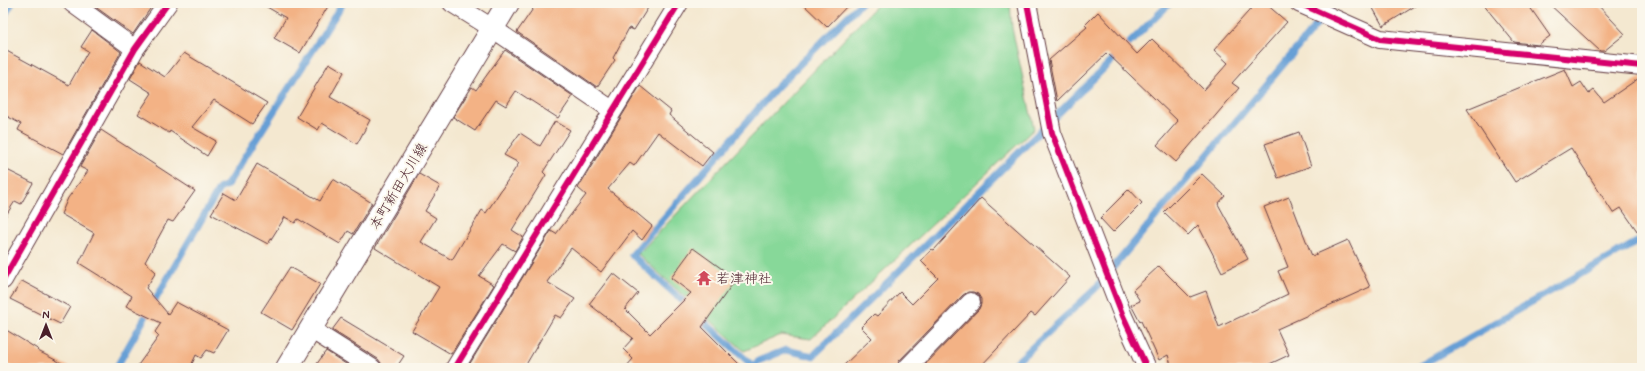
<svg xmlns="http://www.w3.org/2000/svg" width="1645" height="371" font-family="Mynerve,'Klee One',sans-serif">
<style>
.green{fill:#87d899;stroke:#687c62}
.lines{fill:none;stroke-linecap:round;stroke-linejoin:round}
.stream{stroke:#669fd5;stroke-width:7}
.building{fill:#f3b285}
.street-casing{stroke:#643d44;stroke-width:20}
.secondary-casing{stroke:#643d44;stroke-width:24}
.street{stroke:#fff;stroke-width:18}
.secondary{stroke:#fff;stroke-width:22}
.cycleway-casing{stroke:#fbf7ec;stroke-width:8}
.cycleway{stroke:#d6006c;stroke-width:6}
.labels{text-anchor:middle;stroke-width:4;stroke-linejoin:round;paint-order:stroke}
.street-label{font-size:14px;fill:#4a1f2b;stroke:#fbf7ec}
.poi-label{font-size:14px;fill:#4a1f2b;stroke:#fbf7ec;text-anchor:start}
</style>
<rect width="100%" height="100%" fill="#fbf7ec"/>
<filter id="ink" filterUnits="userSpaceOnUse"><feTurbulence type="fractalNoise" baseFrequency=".025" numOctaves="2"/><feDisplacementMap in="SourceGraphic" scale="8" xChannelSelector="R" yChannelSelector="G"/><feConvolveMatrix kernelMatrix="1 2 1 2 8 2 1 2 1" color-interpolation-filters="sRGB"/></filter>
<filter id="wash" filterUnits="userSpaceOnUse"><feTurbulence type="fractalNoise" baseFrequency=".012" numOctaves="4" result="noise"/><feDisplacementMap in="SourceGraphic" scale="16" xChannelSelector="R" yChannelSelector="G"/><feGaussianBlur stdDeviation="0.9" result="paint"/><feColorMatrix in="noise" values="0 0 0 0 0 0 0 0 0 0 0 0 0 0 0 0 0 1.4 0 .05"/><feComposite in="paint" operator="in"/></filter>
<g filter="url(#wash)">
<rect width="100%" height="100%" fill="#f4e8d0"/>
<path class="green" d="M879,3H1010L1012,28L1034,129L811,339L781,335L744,351L638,254Z"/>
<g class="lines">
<path class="stream" d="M3,18L12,3
M689,307L632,255L776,88L861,3
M699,317L753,366
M116,368L219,189L227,185L343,3
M752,368L758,361L786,350L813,356L1170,3
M1010,368L1095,289L1335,3
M1416,368L1642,239"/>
</g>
<g id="blocks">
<path class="building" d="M90,3H154L133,34Z
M260,3H330L300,53L274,38L286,18Z
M537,3H651L634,30L629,28L613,58L615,60L597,87L517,32Z
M802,3H850L827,27Z
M1256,3H1265L1287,22L1232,83L1239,88L1176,162L1157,145L1178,121L1107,53L1057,101L1049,60L1087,27L1085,25L1098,12L1137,54L1152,39L1204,90L1228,63L1214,50Z
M1370,3H1420L1383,26Z
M1482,3H1527L1550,36L1538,45L1514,42Z
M1548,3H1596L1625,34L1604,51H1600Z
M92,30L121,52L63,154L18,130L21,124L3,114V49L69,85L88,51L81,47Z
M505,50L573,96L558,118L516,91L506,106L496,100L475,131L453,117L472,87L476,90Z
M184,53L267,103L252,124L214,100L192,127L216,141L207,156L170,131L169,133L138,114L152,93L130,79L140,61L165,77Z
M329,63L344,72L330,97L370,120L357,144L322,123L318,130L297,117Z
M1565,69L1573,87L1581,82L1589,94L1594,90L1604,102L1642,76V238L1621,208L1613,213L1571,148L1515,182L1467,109Z
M640,86L671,111L669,115L713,152L702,166L658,132L634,166L630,163L608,189L652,226L642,240L632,231L601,272L571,248L547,282L575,299L561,318L555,315L524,368H474L469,365L551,231L556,234L586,195L578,188Z
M555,121L570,130L543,172L546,175L512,230L523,237L515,251L503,244L479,276L494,285L451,354L412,331L439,287L375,248L419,174L440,186L425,211L436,218L421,242L452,260L482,210L486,213L519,163L504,155L520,133L540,146Z
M101,130L195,191L173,222L168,220L145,262L156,272L146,288L168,314L176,302L228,330L214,353L207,350L201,358L196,355L190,368H136L159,336L155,332L161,323L126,306L132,296L79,263L94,233L61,214L68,198L88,171L80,167L81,165Z
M1299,132L1311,166L1278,178L1265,144Z
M257,164L320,201L333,179L372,203L353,234L348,231L340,244L298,219L295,223L285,217L268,244L211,214L224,193L236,200Z
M3,168L33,183L21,204L15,201L3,220Z
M1202,174L1225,196L1218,204L1248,259L1222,272L1198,225L1188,235L1164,212Z
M1129,189L1142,203L1113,232L1100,218Z
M1289,197L1312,256L1348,240L1370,287L1277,329L1289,355L1261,368H1172L1168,355L1159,360L1141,321L1140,322L1131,305L1140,301L1133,290L1159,266L1190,297L1206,291L1219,327L1288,294L1278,271L1288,267L1264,207Z
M981,198L1070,277L1035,316L1031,313L979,368H922L979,309L981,304V299L978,294L973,292H968L963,295L899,361L897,368H841L872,338L861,327L874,314L877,316L900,292L912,304L938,278L921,261L932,249L934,250Z
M693,248L736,279L702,327L743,368H625L633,359L623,349L633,338L589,304L613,273L638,293L625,309L650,334L691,293L671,278Z
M290,267L320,284L292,330L261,312Z
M22,281L70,307L60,324L10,299Z
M341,318L404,356L396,368H382L381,363L378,359L332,330Z
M3,328L39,350L38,351L71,368H15L3,362Z
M326,351L352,368H314Z"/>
</g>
</g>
<g filter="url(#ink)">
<use href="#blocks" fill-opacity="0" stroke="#643d44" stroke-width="1"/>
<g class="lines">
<g class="street-casing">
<path id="street" d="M72,3L135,49
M452,3L492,28L612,110
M1027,3L1052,133L1123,316L1147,368
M1299,3L1380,39L1642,66
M3,280L135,49L168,3
M312,330L372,368
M455,368L679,3
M907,368L971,302"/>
</g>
<g class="secondary-casing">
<path id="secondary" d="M287,368L508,3"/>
</g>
<use href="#street" class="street"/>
<use href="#secondary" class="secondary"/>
<g class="cycleway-casing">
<path id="cycleway" d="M1027,3L1052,133L1123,316L1147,368
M1299,3L1380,39L1642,66
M3,280L135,49L168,3
M455,368L679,3"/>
</g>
<use href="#cycleway" class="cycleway"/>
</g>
</g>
<defs>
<g id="temple-bare" transform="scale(1.2)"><path d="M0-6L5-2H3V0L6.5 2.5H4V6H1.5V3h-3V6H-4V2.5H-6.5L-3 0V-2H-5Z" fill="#d1495b" stroke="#fbf7ec" stroke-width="2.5" paint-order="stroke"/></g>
</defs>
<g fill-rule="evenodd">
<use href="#temple-bare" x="704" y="278"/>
</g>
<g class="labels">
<g class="street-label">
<text transform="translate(398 186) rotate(-59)" y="5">本町新田大川線</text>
</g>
<g class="poi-label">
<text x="716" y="283">若津神社</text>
</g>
</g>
<rect width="1645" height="371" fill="none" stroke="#fbf7ec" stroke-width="16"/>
<g transform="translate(46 325)" stroke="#fbf7ec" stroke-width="3" paint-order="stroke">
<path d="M0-3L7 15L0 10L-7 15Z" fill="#4a1f2b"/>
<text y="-6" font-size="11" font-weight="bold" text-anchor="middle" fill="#4a1f2b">N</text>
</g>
</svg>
